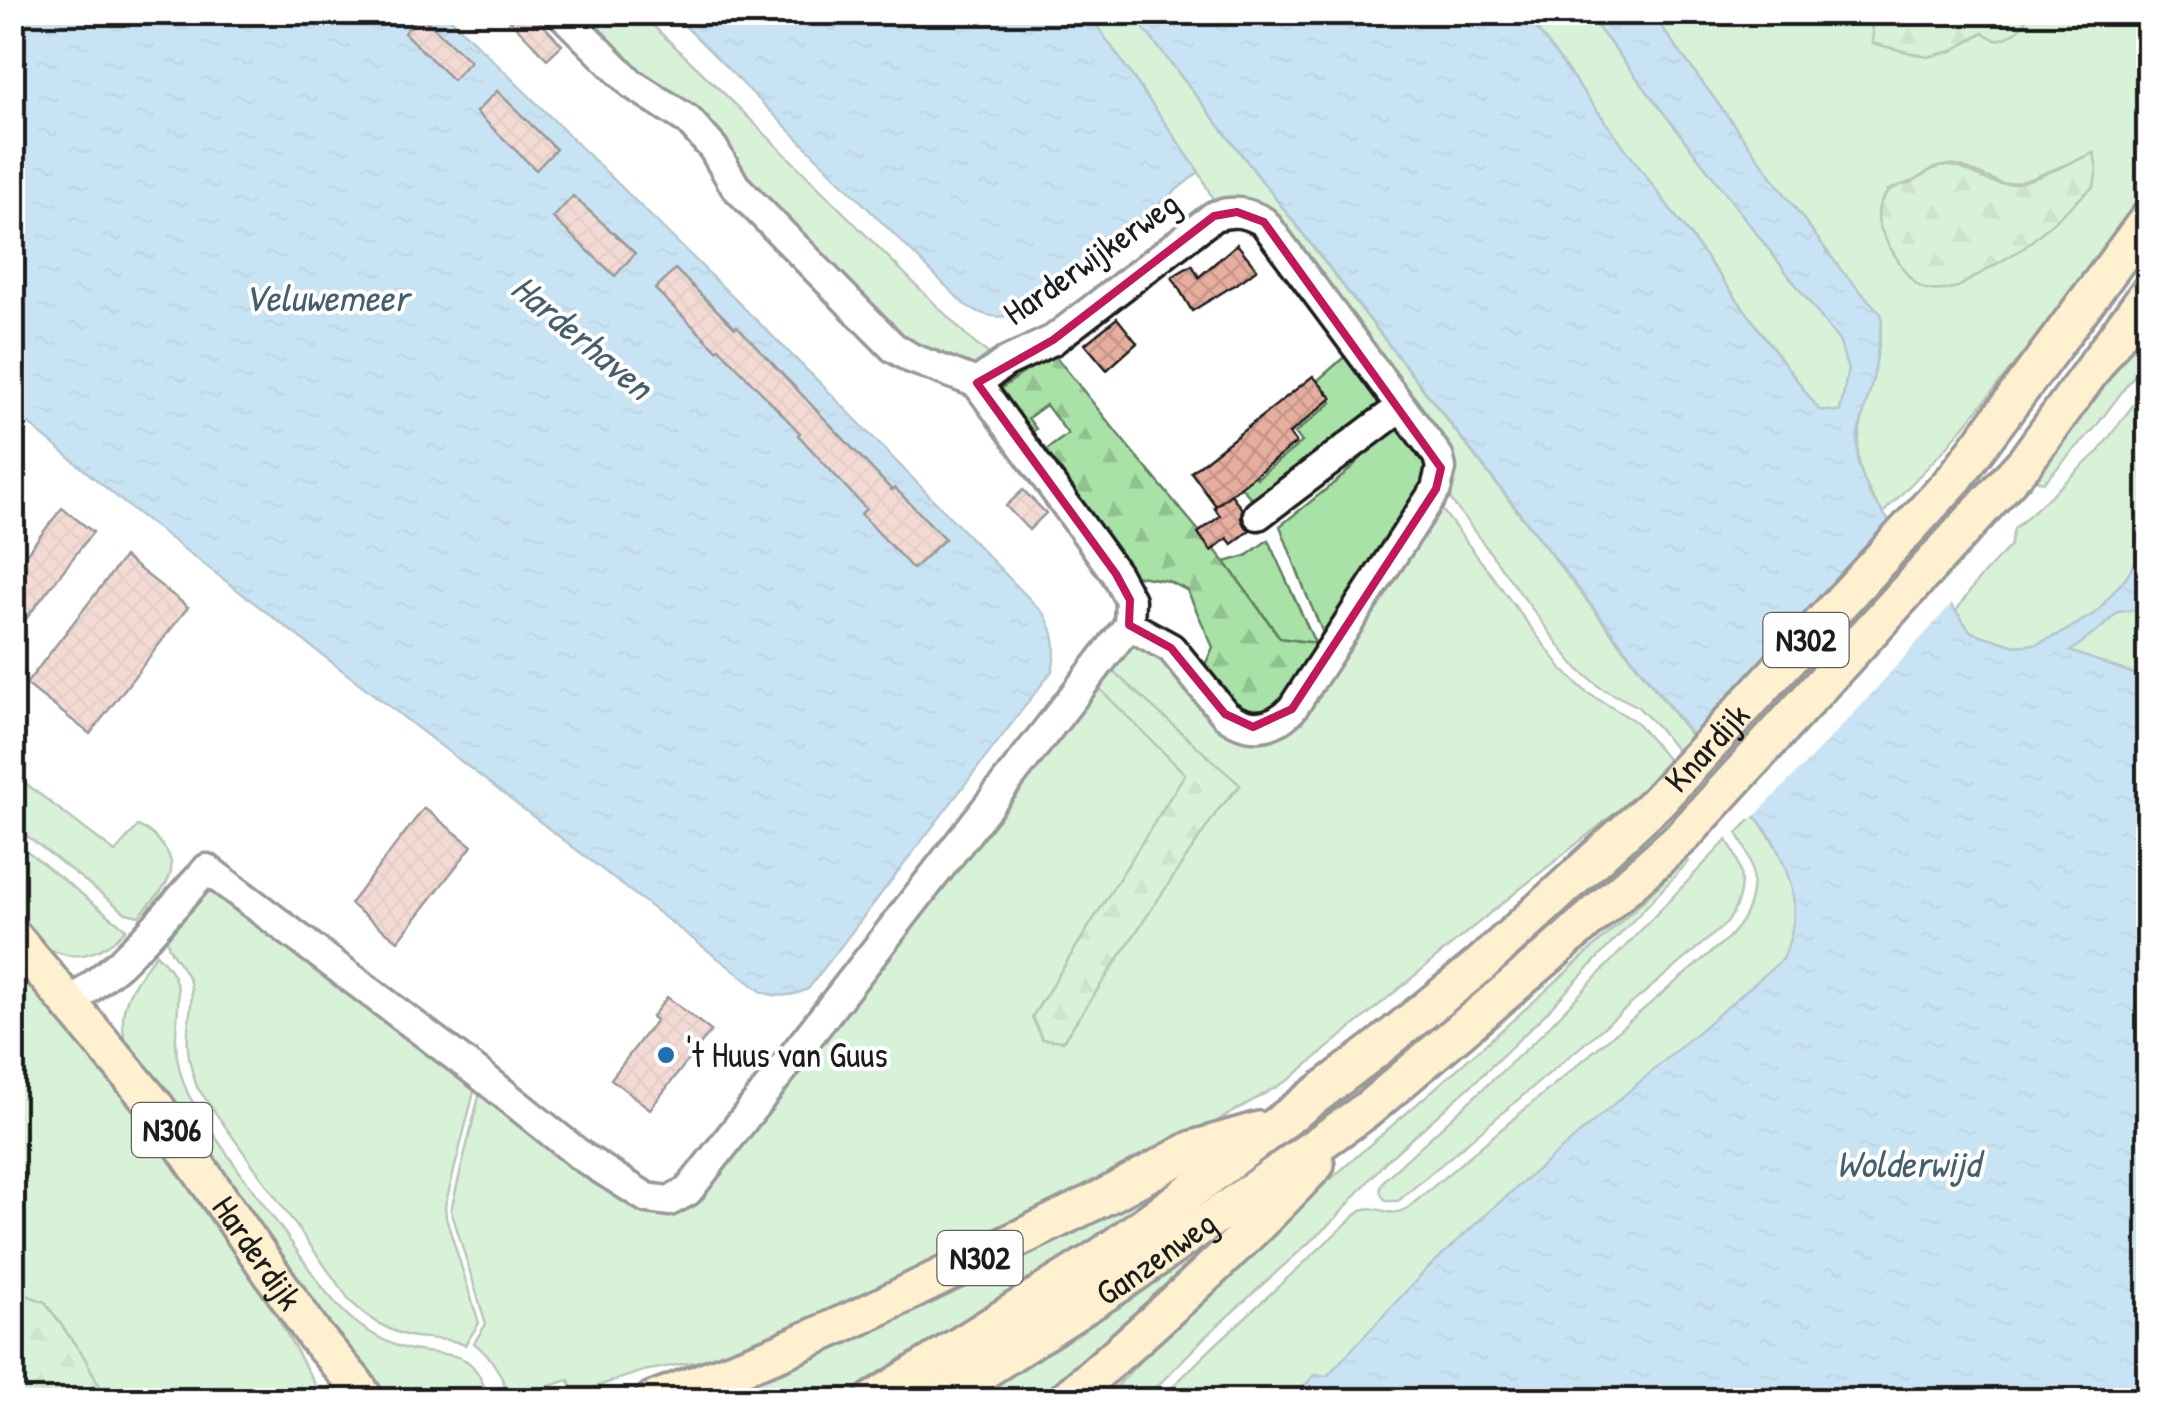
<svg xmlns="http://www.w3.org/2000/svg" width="2161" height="1413" font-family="'Patrick Hand',sans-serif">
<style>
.green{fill:#a9e2a7;stroke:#627f62;stroke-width:2.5;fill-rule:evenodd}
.forest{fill:url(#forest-firs);stroke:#627f62;stroke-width:2.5}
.water{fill:url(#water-ripples);stroke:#5c8095;stroke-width:2.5}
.pier{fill:#fff}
.building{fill:url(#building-cross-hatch);stroke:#1c1c1c;stroke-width:2.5}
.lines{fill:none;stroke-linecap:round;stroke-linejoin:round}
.minor-casing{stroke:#1c1c1c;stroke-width:35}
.major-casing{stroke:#1c1c1c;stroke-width:42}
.minor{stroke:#fff;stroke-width:28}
.major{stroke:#ffdd96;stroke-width:35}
.marked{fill:none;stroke:#c2185b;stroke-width:8;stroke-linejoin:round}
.poi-dot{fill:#1f6fb2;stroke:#fff;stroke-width:4}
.labels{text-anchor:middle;stroke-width:8;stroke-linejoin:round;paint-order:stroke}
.shield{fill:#fff;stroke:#606060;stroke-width:2.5}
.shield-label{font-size:32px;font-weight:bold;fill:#1c1c1c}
.street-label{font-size:35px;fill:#1c1c1c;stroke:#fff}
.poi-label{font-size:35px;fill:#1c1c1c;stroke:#fff;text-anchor:start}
.water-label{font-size:38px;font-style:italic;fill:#465f6d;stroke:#fff}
</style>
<defs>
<pattern id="forest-firs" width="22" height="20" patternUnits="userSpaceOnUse" patternTransform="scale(2.5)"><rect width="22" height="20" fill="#a9e2a7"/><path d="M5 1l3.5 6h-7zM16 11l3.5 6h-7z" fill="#91c18f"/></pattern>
<pattern id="water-ripples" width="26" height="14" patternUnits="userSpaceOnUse" patternTransform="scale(2.5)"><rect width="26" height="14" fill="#86c3e6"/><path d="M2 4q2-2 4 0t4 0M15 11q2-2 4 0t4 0" fill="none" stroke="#73a7c5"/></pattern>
<pattern id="building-cross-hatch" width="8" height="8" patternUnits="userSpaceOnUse" patternTransform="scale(2.5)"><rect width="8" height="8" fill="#e6ae9f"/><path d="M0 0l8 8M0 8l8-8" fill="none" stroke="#c59588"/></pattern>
</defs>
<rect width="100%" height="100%" fill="#fff"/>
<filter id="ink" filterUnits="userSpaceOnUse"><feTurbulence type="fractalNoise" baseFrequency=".01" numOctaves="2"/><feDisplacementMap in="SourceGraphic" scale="20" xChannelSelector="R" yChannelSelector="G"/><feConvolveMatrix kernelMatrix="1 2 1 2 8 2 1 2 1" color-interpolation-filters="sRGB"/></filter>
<g filter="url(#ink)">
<path class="green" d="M571,13H640L739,108L974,343L992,356L973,372L908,348L658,92Z
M1088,13H1132L1692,737L1676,750L1658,727L1637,706L1601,688L1579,670L1568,657L1445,492L1350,322L1258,203H1215L1199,172Z
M1525,13H1587L1840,342L1848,370L1840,412L1819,410Z
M1651,13H1853L1864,16L1874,32L1967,43L1984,33L1996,40L2024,24L2028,13H2148V193L2089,274L1946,448L1883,513C1846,462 1857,440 1871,385C1877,364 1879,342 1882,321L1881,314L1841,270ZM2094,153L1946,290H1931L1920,286L1888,190L1914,181L1934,168L1950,165L1962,167L2003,184L2023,182Z
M2148,321V357L2094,429L2044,482L2038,481L2036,474Z
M1351,351L1387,410L1257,504L1226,471L1242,463L1257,478L1302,442L1295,433L1332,402L1316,382Z
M2148,385V543L2126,577L2097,612L2062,633L2037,644L2015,646L1971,632L1956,611L1978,580L2010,546L2014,529L2099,451Z
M1399,420L1432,467L1426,488L1326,640L1307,596L1280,526L1344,475Z
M1440,507L1563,670L1586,692L1636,722L1672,765L1639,794L1490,913L1290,1079L1188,1138L768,1349L643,1371L574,1394L569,1380L509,1398C502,1375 494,1359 474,1343L486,1324L451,1210L481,1088L635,1208C653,1215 668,1213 686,1209L1094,683L1186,774L1032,1017L1063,1041L1218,810L1240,786L1107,666L1131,642L1142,641L1252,735Z
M1268,540L1315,643L1281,639L1225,562L1246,556Z
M2148,608V679L2069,652L2100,629L2118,612Z
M12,773L115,852L138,826C150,831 155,836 163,846C186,874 156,895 139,916L126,913L13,825Z
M1754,816C1791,861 1806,903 1784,959L1327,1376L1314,1375L1293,1400H1159L1213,1347L1361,1210C1381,1203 1388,1221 1409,1207L1728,938C1758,908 1760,868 1737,833Z
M13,840L126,929C104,954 72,966 41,944C30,937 21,925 13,915Z
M1727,840C1746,868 1745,896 1727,923L1398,1201H1387C1378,1194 1379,1187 1385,1179L1536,1040Z
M1686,859L1689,861L1544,1015L1476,1081L1385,1162L1335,1219L1207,1335L1144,1400H1100L1120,1383L1181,1317L1275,1234L1272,1231C1411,1107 1555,989 1686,859Z
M218,889L476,1084L445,1206L446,1218L479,1323L465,1345C449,1338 433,1339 415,1337C389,1333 368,1318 350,1301L197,1087C191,1069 186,1051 188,1031C189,1014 194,999 190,982C185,966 169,955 167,940L201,894L208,890Z
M156,954C190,985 175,1003 176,1042C176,1061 181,1079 189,1096C218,1144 253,1190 286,1235C308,1266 329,1303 359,1325C373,1335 391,1345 407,1349C453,1359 472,1344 489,1400H383L376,1393L321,1312L126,1044C115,1006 134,983 156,954Z
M12,965C95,1062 178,1160 247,1268C275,1310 299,1356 324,1400H107L84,1357L45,1302L13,1290Z
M1202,1162L1027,1284L840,1400H681Z
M1254,1209L1050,1400H974L1109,1313Z"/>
<path class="forest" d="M1853,13H2028C2023,29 2013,37 1996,40L1983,33L1952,51L1927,57L1872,43C1875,26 1869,17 1853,13Z
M2094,153L2097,169L2094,186L2025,247L1958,287C1946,290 1933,293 1921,287C1909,280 1903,268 1896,257C1884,238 1868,215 1886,194C1892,186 1904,185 1913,181C1920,178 1926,172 1933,169C1961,157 1980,185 2007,184C2033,183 2069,163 2094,153Z
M1053,353L1126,444L1225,562L1280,638L1315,643L1319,653L1284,711L1240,718L1201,674L1213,647L1187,590L1168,581L1127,574L1039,458L1042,446L1046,450L1068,434L1046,405L1028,418L1036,429L1032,432L1035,437L1026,444L991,395Z
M1107,666L1240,785L1218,810L1063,1041L1042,1039L1032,1017L1185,774L1094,683Z
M13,1290L45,1302L84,1357L107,1400H13Z"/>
<path class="water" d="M12,13H445L823,386L1045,615C1056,635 1057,650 1052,671L808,989C792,996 779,998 762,992L128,506L13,411Z
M672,13H1088L1199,172L1026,310C1001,321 986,318 964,304Z
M1132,13H1525L1819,410L1840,412L1848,370L1840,342L1587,13H1651L1841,270L1881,314L1882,321L1873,380L1857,437L1858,464L1870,495L1971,632L2015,646L2037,644L2062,633L2097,612L2126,577L2148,543V608L2118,612L2100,629L2070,651L2148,679V1400H1293L1314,1375L1327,1376L1427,1269L1494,1207L1783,959C1803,910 1794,884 1772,838Z"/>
<path class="pier" d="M1895,521L1954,601L1858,709L1751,820L1690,742Z"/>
<path class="building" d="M502,12H531L562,45L547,59Z
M420,15L470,61L453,80L404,33Z
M497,91L556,149L536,170L476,112Z
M573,196L635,253L615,276L553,218Z
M1237,244L1257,269L1244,279L1192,311L1172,277L1192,265L1199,277Z
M675,269L735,328L737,326L892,490L895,488L945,539L913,569L861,514L866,509L798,435L800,433L719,348L717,350L655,289Z
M1117,318L1137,343L1107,370L1085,344Z
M1313,376L1332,398L1289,434L1296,443L1216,506L1191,472Z
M1023,490L1046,513L1029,530L1006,506Z
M1231,494L1242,509L1241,518L1244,525L1250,530L1232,544L1227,538L1211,551L1198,533L1220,516L1214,507Z
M62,508L93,532L12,637V572Z
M124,557L188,607L90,734L26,684Z
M424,808L472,846L398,941L350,904Z
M667,997L711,1031L650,1109L611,1079L656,1020L652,1017Z"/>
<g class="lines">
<g class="minor-casing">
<path id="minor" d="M977,383L1006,362L1053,340L1214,216C1233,210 1247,212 1264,222L1438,456L1441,468L1436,489L1292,709C1272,730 1248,732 1225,714L1171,648L1129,625
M1258,515L1401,407
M71,1003L119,964L147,936L207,869L483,1077L581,1156L647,1198L669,1201L688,1191L1129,625L1130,600L1116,574L977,383L911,358L893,347L735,186L713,148L688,120L632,84L560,12"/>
</g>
<g class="major-casing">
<g id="major">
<path id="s1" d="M12,935L156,1107L315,1336L354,1382L366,1400"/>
<path d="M653,1400L780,1352L863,1315L1110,1194L1193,1149L1259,1130"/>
<path id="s2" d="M873,1400L1103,1255L1180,1199L1378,1048L1480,965L1657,802L1955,478L2148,219"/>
<path id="s3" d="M938,1400L1122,1282L1368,1109L1547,957L1683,836L2025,462L2148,293"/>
<path d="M1065,1400C1152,1325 1237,1249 1316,1164"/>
</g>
</g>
<use href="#minor" class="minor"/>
<use href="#major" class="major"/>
</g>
</g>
<path d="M0 0H2161V1413H0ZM1237,212L1264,222L1441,468L1436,489L1292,709L1253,727L1225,714L1171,648L1129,625L1130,600L1116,574L977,383L1053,340L1214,216Z" fill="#fff" fill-opacity=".55" fill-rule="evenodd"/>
<path class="marked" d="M1237,212L1264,222L1441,468L1436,489L1292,709L1253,727L1225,714L1171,648L1129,625L1130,600L1116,574L977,383L1053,340L1214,216Z"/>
<circle class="poi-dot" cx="666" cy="1055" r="10"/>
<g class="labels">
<g class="shield">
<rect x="1763.5" y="613" width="85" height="54" rx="8"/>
<rect x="132" y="1103" width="80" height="54" rx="8"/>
<rect x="937.5" y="1231" width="85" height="54" rx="8"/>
</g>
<g class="shield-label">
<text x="1806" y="651">N302</text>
<text x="172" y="1141">N306</text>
<text x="980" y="1269">N302</text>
</g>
<g class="street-label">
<text transform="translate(1091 258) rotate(-35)" y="12">Harderwijkerweg</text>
<text dy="12" stroke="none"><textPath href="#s2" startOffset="1062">Knardijk</textPath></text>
<text dy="12" stroke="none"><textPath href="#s1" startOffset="402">Harderdijk</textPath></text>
<text dy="12" stroke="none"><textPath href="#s3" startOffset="260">Ganzenweg</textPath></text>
</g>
<g class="poi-label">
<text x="686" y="1067">'t Huus van Guus</text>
</g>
<g class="water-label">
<text x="326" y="311">Veluwemeer</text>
<text transform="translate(582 337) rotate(40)" y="13">Harderhaven</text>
<text x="1908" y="1177">Wolderwijd</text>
</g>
</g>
<rect width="2161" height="1413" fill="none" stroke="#fff" stroke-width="50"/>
<rect x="25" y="25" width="2111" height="1363" fill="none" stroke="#1c1c1c" stroke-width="4" filter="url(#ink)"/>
</svg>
